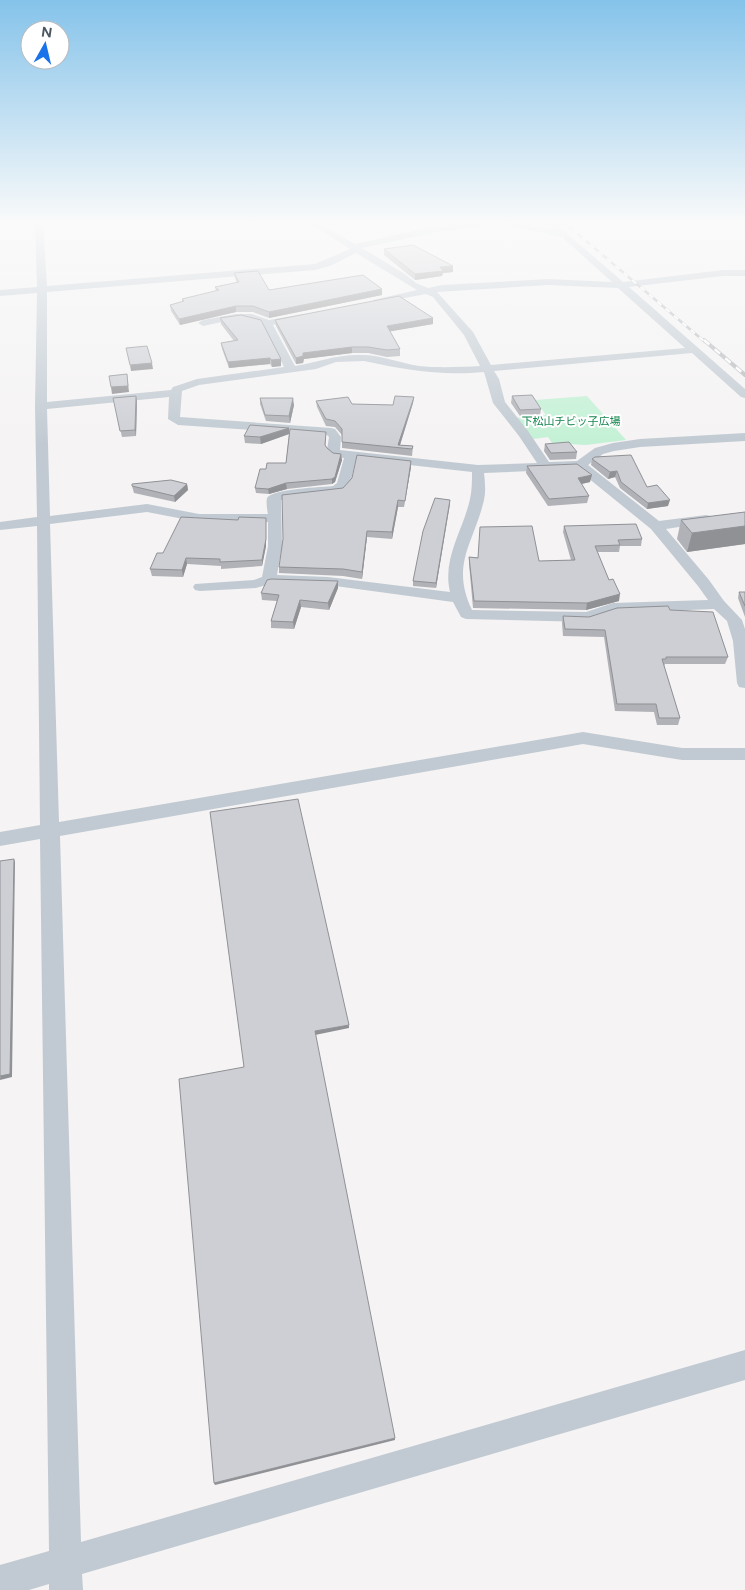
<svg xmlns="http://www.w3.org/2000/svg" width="745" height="1590" font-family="Figtree,'Noto Sans JP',sans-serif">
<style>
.green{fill:#c3f1d5}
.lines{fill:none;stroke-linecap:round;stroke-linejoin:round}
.street{fill:#c1cad2;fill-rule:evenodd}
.secondary{fill:#c1cbd6;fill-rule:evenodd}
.rail-far1-casing{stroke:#b5b8bd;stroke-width:2.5}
.rail-casing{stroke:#b5b8bd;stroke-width:4}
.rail-far1{stroke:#fff;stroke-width:2;stroke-dasharray:5.5;stroke-linecap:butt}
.rail{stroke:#fff;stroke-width:2.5;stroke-dasharray:7;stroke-linecap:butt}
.wall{fill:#b0b2b7}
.shaded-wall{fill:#909195}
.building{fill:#cdcfd5;stroke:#909195}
.labels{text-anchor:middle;stroke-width:4;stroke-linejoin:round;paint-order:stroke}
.far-park-label{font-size:11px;fill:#17864f;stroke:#fff}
</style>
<rect width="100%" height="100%" fill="#f5f3f3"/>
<path class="green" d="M587,396L626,440L586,445L552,443L548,437L533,439L516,418L546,415L535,400Z"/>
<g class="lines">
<path class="street" d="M35,223H43L47,286L315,264L350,249L309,223H318L355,244L442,225L494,223L490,225L442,231L362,248L405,274L416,283L428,288L442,285L548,279L612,282L562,237L508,225L507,223H520L554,230L547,223H555L623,282L723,270H745V276H723L629,287L745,389V398L741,397L692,353L494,371L499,379L505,402L528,431L549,462L577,461L595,448L613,443L640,439L745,433V441L640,447L614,451L603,454L588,465L659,521L706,515L711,516L713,519L711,522L666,529L709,580L724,601L742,620L745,629V688L739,687L737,683L733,641L727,621L714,609L615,613L588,622L466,619L461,617L453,602L328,585L273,583L256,588L200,591L195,590L193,587L195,584L254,580L262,577L268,546V522H199L147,512L50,524L59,822L583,732L682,748H745V760H682L583,744L60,836L81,1542L745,1350V1380L82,1574L83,1590H49V1584L29,1590H0V1565L49,1551L40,839L0,846V832L40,825L37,526L0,530V522L37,517L35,406L37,293L0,296V290L37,287ZM356,253L417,290L373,300V304L426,294L433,297L464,335L480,366C460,367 439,368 419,366C400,363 381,355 362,355C336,354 319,362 295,366L273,325L304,318V314L269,320L252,314H236L203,320L198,323L203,326C223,322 245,314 263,325L284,367L197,379L173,387L171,390L47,402V292L315,270L330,266ZM548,285L618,288L685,348L491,365L473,332L437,292ZM364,361C407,370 440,376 484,372L493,403L519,436L537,463L478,465L340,450L341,437L335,429L331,428L180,417L182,391L199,385L316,369L336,362ZM169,397L168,419L178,425L327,435L329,437L327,450C331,457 336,457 344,458L337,483L333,486C323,487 271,489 267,498C266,502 267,510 268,514H199L147,504L50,516L47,409ZM356,459L472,472C472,481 472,490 470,499C463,531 442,558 450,592L328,577L277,575L282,546L281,500L342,493L350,484ZM577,469L651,529L698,586L708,600L613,603L586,612L472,610C450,564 474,543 484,500C486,491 485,482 484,473Z"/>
<path class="secondary" d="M737,223H745V227Z"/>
<g class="rail-far1-casing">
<path id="rail-far1" d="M565,223L705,342"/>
</g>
<g class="rail-casing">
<path id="rail" d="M704,340L745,375"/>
</g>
<use href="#rail-far1" class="rail-far1"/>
<use href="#rail" class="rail"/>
</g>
<path class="wall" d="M384,249L453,266V272L443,273L442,276L415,280L384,255Z
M234,273L269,290L382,289V295L269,318L253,312H236L180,325L171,311L170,305L182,302V299L216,291L215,287L237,283L235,278Z
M220,318L281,359V366L272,367L270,364L229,368L222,349L221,343L234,341L221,324Z
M275,320L433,324L390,331L400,349V356L387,357L368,353H352L304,359L303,363L296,364L276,326Z
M136,396L137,402L136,436L122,437L113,398Z
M512,396L541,409L540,415L520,416L511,403Z
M414,397L413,403L400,445L413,446L412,456L342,448V435L335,427L326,426L317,407L316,401L352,404L393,405Z
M260,398L294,405L290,423L266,421L260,404Z
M289,434L326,437L325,446L327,448L342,460L335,482L332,484L287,489L269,494L256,493L255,488L266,469L286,463L289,434L261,444L245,443L244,436Z
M545,444L577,452L576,459L550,460L544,451Z
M592,459L647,487L668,506L647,509L620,488L615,477L608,479L591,465Z
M411,461V467L404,507H398L392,539L367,537L362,579L343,576L279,573V567L343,488Z
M527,466L590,482L581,484L589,496L587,503L548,506L526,473Z
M187,484L188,490L175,502L134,493L132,486Z
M450,500L436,588L413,586V581Z
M745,512V544L687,552L677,539L681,520Z
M266,518V546L262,566L221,569V566L187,564L183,577L152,576L150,569L163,553L238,520Z
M564,526L642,539L641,546H620L619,552H597L609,580L619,601L586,610L473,608L469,564V557L539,561L571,560L563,532Z
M338,581V588L329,610L301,607L294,629L271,628V621L277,601L262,600L261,593Z
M739,592H745V617L738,598Z
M670,610L728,657L725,664H665L664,666L680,718L678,725H657L654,712L615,711L604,637L563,636L562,623L563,616L589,617Z"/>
<path class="shaded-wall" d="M453,266V272L443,273L442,276L415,280V274L440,267Z
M382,289V295L269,318V312Z
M236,306V312L180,325L179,319Z
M433,318V324L387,332V326Z
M352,347V353L304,359L303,363L296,364V358L303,353Z
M270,358V364L229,368L228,362Z
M281,359V366L272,367L271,360Z
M152,363L153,369L131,371L130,365Z
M127,374L129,392L112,394L111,387Z
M136,396L137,402L136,436L135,430Z
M414,397L413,403L399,448L398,445Z
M293,398L294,405L290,423L289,416Z
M289,428V434L261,444L260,437Z
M341,454L342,460L335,482L332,484V479Z
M411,461V467L404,507L405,501Z
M617,471L615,477L608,479L610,472Z
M592,475L590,482L577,485L578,478Z
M286,483L287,489L269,494L268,489Z
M187,484L188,490L175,502L174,496Z
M398,500V507L392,539V532Z
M450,500V504L436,588V583Z
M670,500L668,506L647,509L648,503Z
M266,518V546L262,566V560Z
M745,526V544L687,552L692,533Z
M367,531V537L362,579V572Z
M186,558L187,564L183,577L182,570Z
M338,581V588L329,610L328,603Z
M620,594L619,601L586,610L587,603Z
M300,600L301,607L294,629L293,622Z
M14,859L15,862L12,1077L0,1080Z
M349,1025V1028L315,1035V1031Z
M395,1438V1440L215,1485L214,1483Z"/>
<path class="building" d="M413,245L453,266L440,267L443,271L415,274L384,249Z
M258,271L269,290L363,275L382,289L269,312L253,306H236L179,319L170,305L184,301L182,299L219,290L215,287L239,282L234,273Z
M399,296L433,318L387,326L400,349L387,350L368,347H352L303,353V356L296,358L275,320Z
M241,315L261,320L281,359L271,360L270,358L228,362L221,343L238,340L220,318Z
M147,346L152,363L130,365L126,348Z
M127,374L128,386L111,387L109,376Z
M532,395L541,409L520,410L512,396Z
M136,396L135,430L120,431L113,398Z
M395,396L414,397L398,445L413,446L412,449L342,442V429L335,421L326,419L316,401L348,397L352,404L393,405Z
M260,398H293L289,416L265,415Z
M250,425L289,428L260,437L244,436Z
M290,429L326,432L325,445L327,448L333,453L341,454L335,477L332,479L286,483L268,489L255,488L260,469H266L267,463H286Z
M569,442L577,452L551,453L545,444Z
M357,455L411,461L405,501L398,500L392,532L367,531L362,572L343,569L279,567L283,539L282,495L343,488L352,478Z
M631,455L647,487L657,485L670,500L648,503L621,482L617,471L610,472L592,459L595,457Z
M577,464L592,475L578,478L589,496L549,499L527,466Z
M171,480L187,484L174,496L132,486V484Z
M435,498L450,500L436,583L413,581L423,531Z
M745,512V526L692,533L681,520Z
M181,517L238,520L239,517L266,518V539L262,560L220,562V559L186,558L182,570L150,569L157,553H163Z
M636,524L642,539L618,540L620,545L595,546L609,580L613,579L620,594L587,603L474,601L469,557L478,558L480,527L532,526L539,561L575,560L564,526Z
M271,579L338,581L328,603L300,600L293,622L271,621L279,595L261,593L267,580Z
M739,592H745V606Z
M668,606L670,610L713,612L728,657H666V659H662L680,718H659L656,704H617L605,630L565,629L563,616L589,617L617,608Z
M298,799L349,1025L315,1031L395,1438L214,1483L179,1079L244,1067L210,812Z
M14,859L10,1074L0,1076V861Z"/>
<linearGradient id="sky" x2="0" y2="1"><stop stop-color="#85c3ea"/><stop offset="0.5" stop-color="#fafafa"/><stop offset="1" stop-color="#fafafa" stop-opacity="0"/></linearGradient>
<rect width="745" height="445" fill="url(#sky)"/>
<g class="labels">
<g class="far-park-label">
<text x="571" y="425">下松山チビッ子広場</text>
</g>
</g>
<g transform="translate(45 45) rotate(8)"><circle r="24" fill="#ffffff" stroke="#b7bbc0"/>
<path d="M0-4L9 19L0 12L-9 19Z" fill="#1a73e8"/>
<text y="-8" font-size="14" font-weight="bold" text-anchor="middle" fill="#4a5661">N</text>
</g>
</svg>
